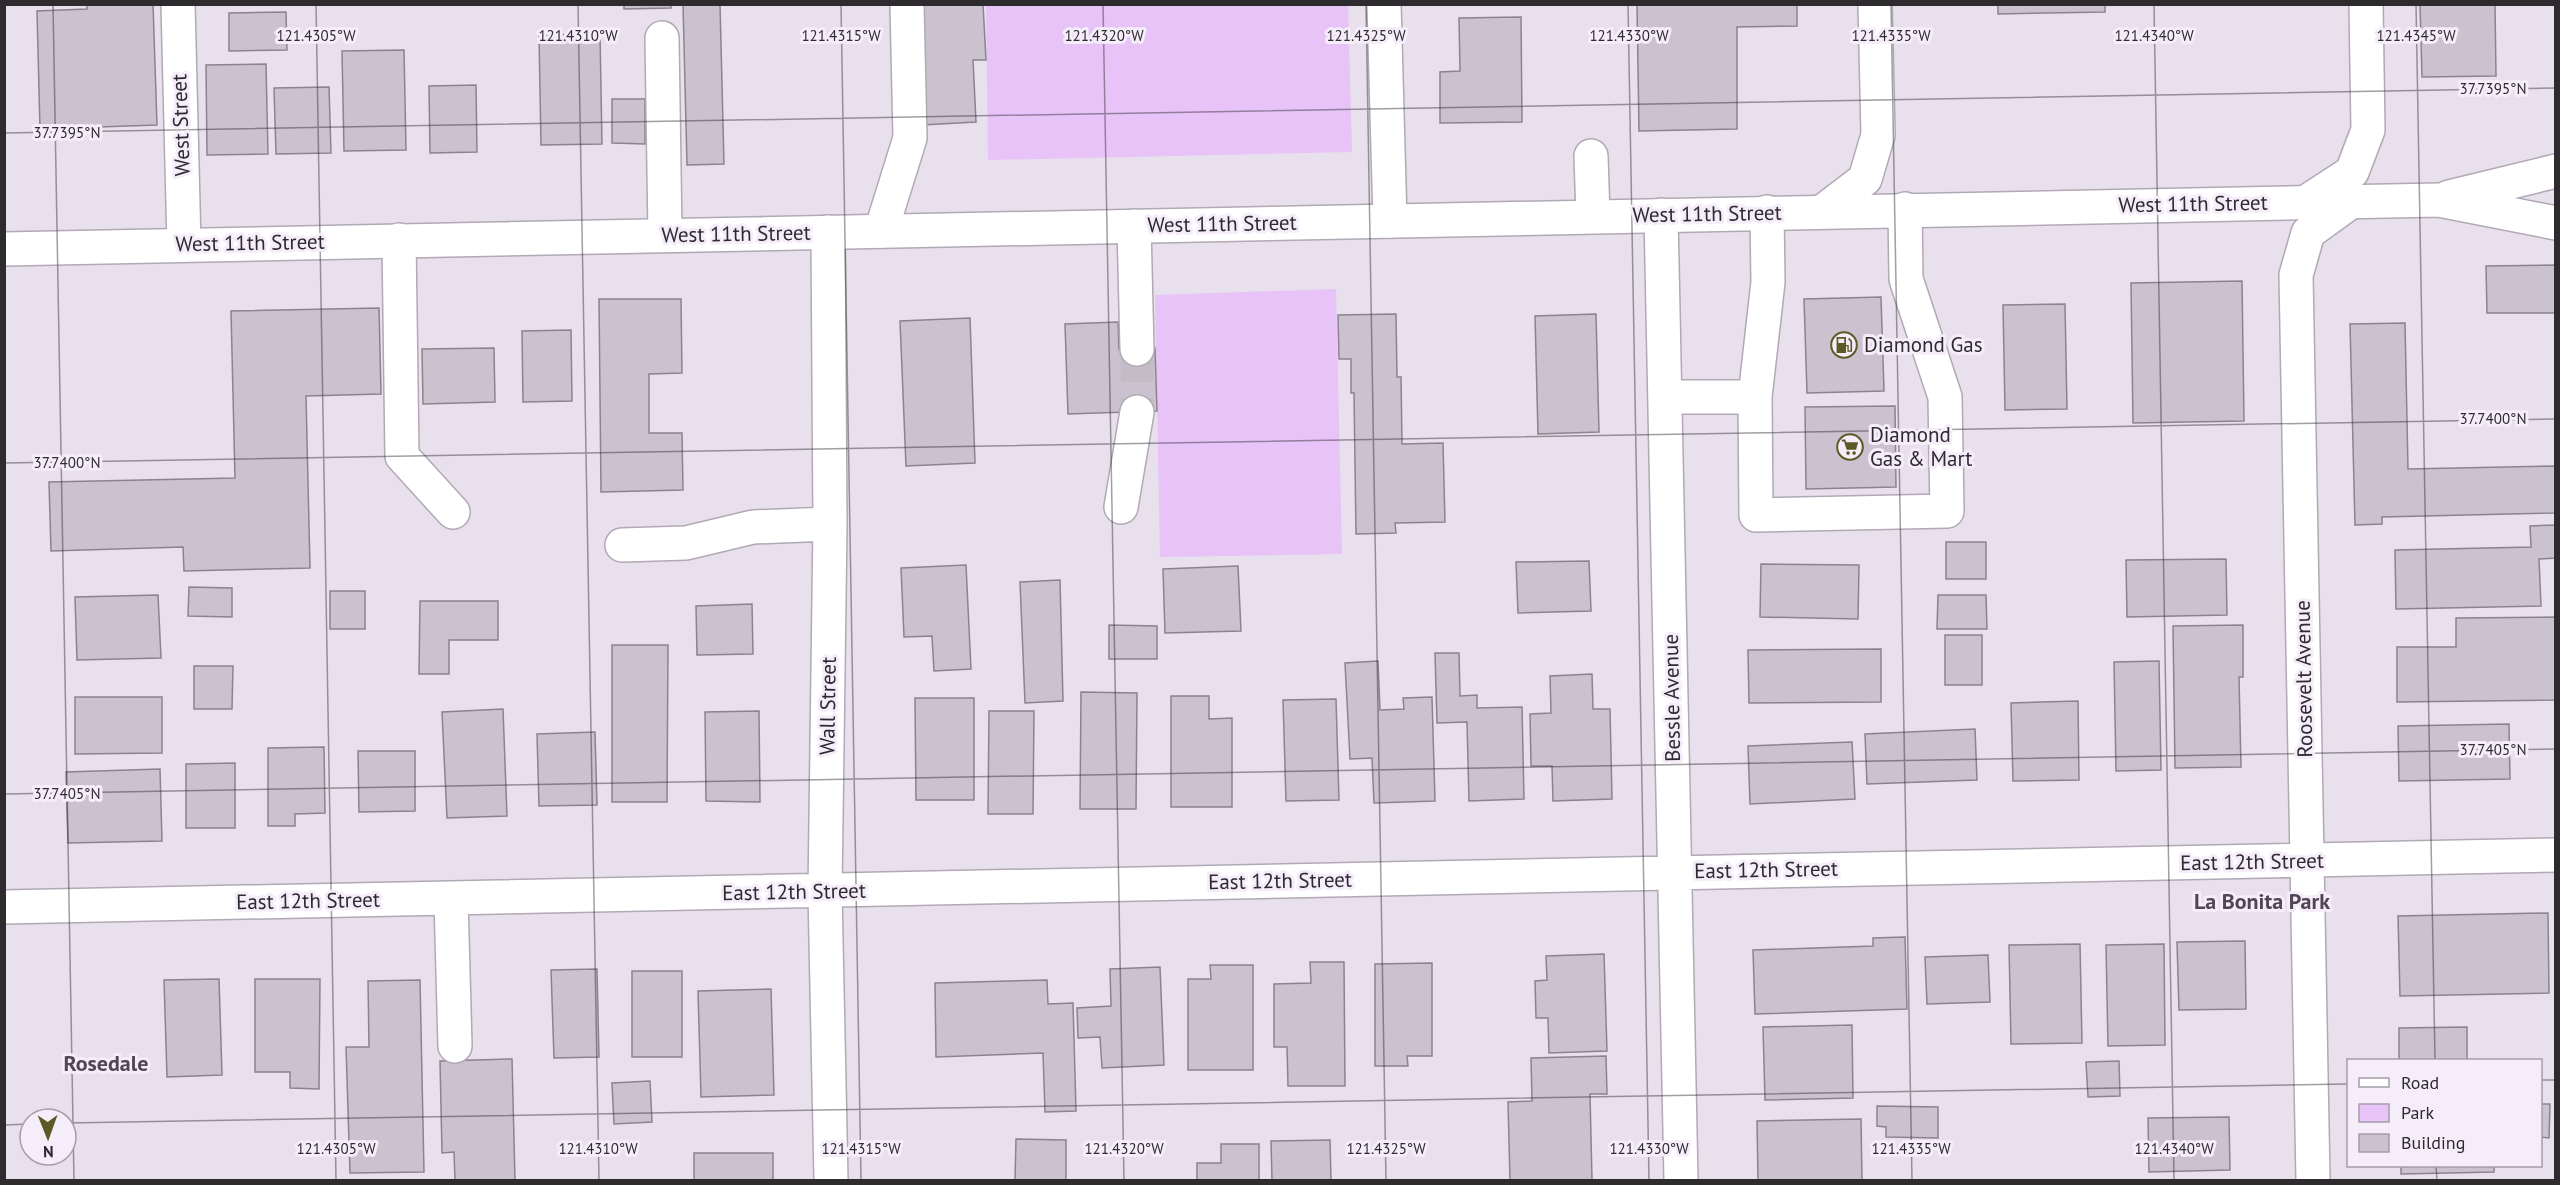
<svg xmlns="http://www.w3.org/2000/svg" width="2560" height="1185" font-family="'PT Sans',sans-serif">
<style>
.green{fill:#e7c3f8}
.building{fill:#cac2ce;stroke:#8b838e;stroke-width:1.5}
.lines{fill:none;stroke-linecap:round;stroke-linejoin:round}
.minor-tunnel{stroke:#c3bcc6;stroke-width:33;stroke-dasharray:33 16;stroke-linecap:butt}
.minor-casing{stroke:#b1a9b5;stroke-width:36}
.major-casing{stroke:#b1a9b5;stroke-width:36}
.minor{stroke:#fff;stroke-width:33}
.major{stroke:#fff;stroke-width:33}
.ticks{fill:none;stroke:#2e2b2f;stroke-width:1.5;stroke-opacity:0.45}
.labels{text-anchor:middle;stroke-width:6;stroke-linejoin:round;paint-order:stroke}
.street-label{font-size:21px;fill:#2e2b2f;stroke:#f5edfa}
.poi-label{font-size:21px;fill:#2e2b2f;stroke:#f5edfa;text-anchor:start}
.neighbourhood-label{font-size:22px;font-weight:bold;fill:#4f4852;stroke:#f5edfa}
.ticks-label{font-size:15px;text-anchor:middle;fill:#2e2b2f;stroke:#f5edfa;stroke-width:6;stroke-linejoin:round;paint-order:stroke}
</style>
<rect width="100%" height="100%" fill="#e8e0ec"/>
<path class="green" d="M986,5H1348L1352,152L988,160Z
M1336,289L1342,554L1160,557L1155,295Z"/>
<path class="building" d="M87,4H153L157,125L40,129L37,11L87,9Z
M624,4H671V8L624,9Z
M683,4H720L724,164L687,165Z
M915,4H983L986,60H973L976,122L922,125Z
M1637,4H1797V26L1737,27V129L1639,131Z
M1998,4H2105V12L1998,14Z
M2420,4H2495L2496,76L2422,77Z
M286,12L287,50L229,51V13Z
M1521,17L1522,122L1440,123V72L1460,71L1459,18Z
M600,34L602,144L541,145L539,35Z
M404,50L406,150L344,151L342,51Z
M266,64L268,154L207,155L206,65Z
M476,85L477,152L430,153L429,86Z
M329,87L331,153L276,154L274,88Z
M612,99H645V144L612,143Z
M2556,265V313H2487L2486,266Z
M2242,281L2244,421L2133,423L2131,283Z
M1881,297L1884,391L1807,393L1804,299Z
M599,299H681L682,373L649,374V433H682L683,490L601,492Z
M2065,304L2067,409L2005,410L2003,305Z
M379,308L381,394L306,396L310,568L184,571L183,547L51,551L49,482L235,478L231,311Z
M1396,314L1397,377H1401L1402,444L1443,443L1445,522L1395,523L1396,533L1356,534L1354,393H1351V359H1339L1338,315Z
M1596,314L1599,432L1538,434L1535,316Z
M970,318L975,463L906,466L900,321Z
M1118,322L1119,349L1155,348L1157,411L1068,414L1065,324Z
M2405,323L2408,469L2556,466V513L2382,517V524L2355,525L2350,324Z
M571,330L572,401L523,402L522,331Z
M494,348L495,402L423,404L422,349Z
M1895,406L1896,487L1806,489L1805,407Z
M2556,525V558L2539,559L2541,606L2396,609L2395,550L2531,547L2530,526Z
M1946,542H1986V579H1946Z
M2226,559L2227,615L2127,617L2126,560Z
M1589,561L1591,611L1518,613L1516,562Z
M1761,564L1859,565L1858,619L1760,617Z
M966,565L971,669L934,671L932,636L904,637L901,568Z
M1238,566L1241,631L1165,633L1163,569Z
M1060,580L1063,701L1025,703L1020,582Z
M189,587L232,588V617L188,616Z
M330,591H365V629H330Z
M158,595L161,658L77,660L75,597Z
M1938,595H1986L1987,629H1937Z
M420,601H498V640H449V674H419Z
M752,604L753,654L697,655L696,606Z
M2556,617V700L2397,702V647H2456V618Z
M1109,625L1157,626V659H1109Z
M2243,625V677H2239L2241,767L2175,768L2173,626Z
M1945,635H1982V685H1945Z
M612,645H668L667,802H612Z
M1881,649V702L1749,703L1748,650Z
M1435,653H1459L1460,696L1477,695V708L1522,707L1524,799L1469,801L1467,722L1437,723Z
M1378,661L1380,710L1404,709L1403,698L1432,697L1435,801L1374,803L1372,758L1350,759L1345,663Z
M2159,661L2161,770L2116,771L2114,662Z
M194,666H233L232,709H194Z
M1592,674L1593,709H1610L1612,799L1553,801L1552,766H1531L1530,714L1551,713L1550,676Z
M1081,692L1137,693L1136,809H1080Z
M1171,696H1209V719L1232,718V807H1171Z
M75,697H162V753L75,754Z
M915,698H974V800H916Z
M1336,699L1339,800L1286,801L1283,700Z
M2078,701L2079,780L2013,781L2011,703Z
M503,709L507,816L447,818L442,712Z
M759,711L760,802L706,801L705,712Z
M989,711H1034L1033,814H988Z
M2509,724L2510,779L2399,781L2398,726Z
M1975,729L1977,780L1867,784L1865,734Z
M595,732L597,805L539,806L537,734Z
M1852,742L1855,799L1750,804L1748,746Z
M324,747L325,813L295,814V826H268V748Z
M358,751H415V811L359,812Z
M235,763V828H186V764Z
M160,769L162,841L68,843L66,772Z
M2548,913L2549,993L2400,996L2398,916Z
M1905,937L1907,1009L1755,1014L1753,950L1873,946V938Z
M2245,941L2246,1009L2179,1010L2177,942Z
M2080,944L2082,1043L2011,1044L2009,945Z
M2164,944L2165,1045L2108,1046L2106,945Z
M1604,954L1607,1051L1549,1053L1548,1018H1536L1535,981L1547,980L1546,956Z
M1988,955L1990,1002L1927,1004L1925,957Z
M1310,962H1344L1345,1086H1288L1287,1047H1274V984L1311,983Z
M1432,963V1056H1407L1408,1066H1375V964Z
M1210,965H1253V1070H1188V979H1211Z
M1160,967L1164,1065L1102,1068L1100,1037L1078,1038L1077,1008L1111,1006L1110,969Z
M597,969L599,1057L554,1058L551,970Z
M632,971H682V1057H632Z
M219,979L222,1075L167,1077L164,980Z
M255,979H320L319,1089L290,1088V1072H255Z
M420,980L424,1172L350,1173L346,1047H369L368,981Z
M1047,980L1048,1004L1073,1003L1076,1111L1045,1112L1043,1053L936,1057L935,983Z
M771,989L774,1095L701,1097L698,991Z
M1852,1025L1853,1098L1765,1100L1763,1027Z
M2467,1027V1060H2399V1028Z
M1606,1056L1607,1094H1590L1592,1180H1510L1508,1102L1532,1101L1531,1058Z
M512,1059L515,1180H455L454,1152L442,1153L440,1061Z
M2119,1061L2120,1096L2088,1097L2086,1062Z
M650,1081L652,1122L614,1124L612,1083Z
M2540,1104H2550L2549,1138L2540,1137Z
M1877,1106L1938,1107V1138L1886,1137V1127L1877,1126Z
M2229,1117L2230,1170L2149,1172L2148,1118Z
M1861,1119L1862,1180H1758L1757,1121Z
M1016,1139L1066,1140V1180H1015Z
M1330,1140L1331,1180H1272L1271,1141Z
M1221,1144H1259V1180H1197V1163H1221Z
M694,1153H773V1180H694Z
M2401,1166H2494V1172L2401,1174Z"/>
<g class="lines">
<path class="minor-tunnel" d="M1137,349V412"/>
<g class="minor-casing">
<path id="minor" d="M178,4L184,245
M1384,4L1390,221
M662,38L665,235
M1591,156L1593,216
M2306,202L2352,172L2368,130L2366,4
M1823,211L1865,179L1878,135L1875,4
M1661,215L1681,1180
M1134,226L1137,349
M881,231L910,138L907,4
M828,232L830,524L825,892L831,1180
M399,240L402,456L453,512
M1666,397H1755L1768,282L1767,212
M1755,397L1756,515L1947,511L1945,397L1906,279L1905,209
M1121,507L1137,412
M622,545L686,543L753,527L830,524
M451,899L455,1046
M4,907L2556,855
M2313,1180L2296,275L2308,233L2352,201"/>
</g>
<g class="major-casing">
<path id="major" d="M2449,197L2556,171
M4,249L2439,200L2556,223"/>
</g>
<use href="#minor" class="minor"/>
<use href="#major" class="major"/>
</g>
<path class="ticks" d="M53,4L74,1180M316,4L336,1180M578,4L599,1180M841,4L861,1180M1103,4L1124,1180M1366,4L1386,1180M1628,4L1649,1180M1891,4L1912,1180M2154,4L2174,1180M2416,4L2435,1060M4,133L2556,88M4,463L2556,419M4,794L2556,749M2540,1080H2556M66,1123L2348,1084M4,1125L30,1124M2436,1166L2437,1180"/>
<defs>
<g id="fuel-ring" transform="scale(1.35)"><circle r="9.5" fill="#f5edfa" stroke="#5d5926" stroke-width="1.5"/><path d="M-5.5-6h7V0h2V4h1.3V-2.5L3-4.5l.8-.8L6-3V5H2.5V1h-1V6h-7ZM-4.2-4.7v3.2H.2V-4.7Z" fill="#5d5926"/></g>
<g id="supermarket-ring" transform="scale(1.35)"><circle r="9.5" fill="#f5edfa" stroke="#5d5926" stroke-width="1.5"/><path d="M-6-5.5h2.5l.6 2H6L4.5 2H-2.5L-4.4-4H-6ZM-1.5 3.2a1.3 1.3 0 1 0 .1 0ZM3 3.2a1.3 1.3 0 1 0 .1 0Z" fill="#5d5926"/></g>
</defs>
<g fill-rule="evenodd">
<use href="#fuel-ring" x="1844" y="345"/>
<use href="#supermarket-ring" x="1850" y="447"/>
</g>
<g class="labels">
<g class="street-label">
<text transform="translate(181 125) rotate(-92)" y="7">West Street</text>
<text transform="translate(2193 204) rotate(-1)" y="7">West 11th Street</text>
<text transform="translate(1707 214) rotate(-1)" y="7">West 11th Street</text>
<text transform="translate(1222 224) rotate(-1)" y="7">West 11th Street</text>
<text transform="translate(736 234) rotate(-1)" y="7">West 11th Street</text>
<text transform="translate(250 243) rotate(-1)" y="7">West 11th Street</text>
<text transform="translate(2304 679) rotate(-91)" y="7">Roosevelt Avenue</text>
<text transform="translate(1672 698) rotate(-91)" y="7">Bessle Avenue</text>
<text transform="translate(828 706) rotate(-89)" y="7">Wall Street</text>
<text transform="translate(2252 862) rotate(-1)" y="7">East 12th Street</text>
<text transform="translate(1766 870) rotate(-1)" y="7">East 12th Street</text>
<text transform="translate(1280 881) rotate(-1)" y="7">East 12th Street</text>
<text transform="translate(794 892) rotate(-1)" y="7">East 12th Street</text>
<text transform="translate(308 901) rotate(-1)" y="7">East 12th Street</text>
</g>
<g class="poi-label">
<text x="1864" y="352">Diamond Gas</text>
<text x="1870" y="442">Diamond<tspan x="1870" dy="24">Gas &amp; Mart</tspan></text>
</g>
<g class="neighbourhood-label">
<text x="2262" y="909">La Bonita Park</text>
<text x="106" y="1071">Rosedale</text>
</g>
</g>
<g class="ticks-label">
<text x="316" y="41">121.4305°W</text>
<text x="578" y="41">121.4310°W</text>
<text x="841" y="41">121.4315°W</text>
<text x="1104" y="41">121.4320°W</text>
<text x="1366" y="41">121.4325°W</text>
<text x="1629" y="41">121.4330°W</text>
<text x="1891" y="41">121.4335°W</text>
<text x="2154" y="41">121.4340°W</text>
<text x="2416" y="41">121.4345°W</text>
<text x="2493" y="94">37.7395°N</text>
<text x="67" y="138">37.7395°N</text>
<text x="2493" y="424">37.7400°N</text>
<text x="67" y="468">37.7400°N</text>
<text x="2493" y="755">37.7405°N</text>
<text x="67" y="799">37.7405°N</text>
<text x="336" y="1154">121.4305°W</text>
<text x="598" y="1154">121.4310°W</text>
<text x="861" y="1154">121.4315°W</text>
<text x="1124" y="1154">121.4320°W</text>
<text x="1386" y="1154">121.4325°W</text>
<text x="1649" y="1154">121.4330°W</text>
<text x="1911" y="1154">121.4335°W</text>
<text x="2174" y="1154">121.4340°W</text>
</g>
<rect width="2560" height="1185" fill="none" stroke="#2e2b2f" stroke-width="12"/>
<rect x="2347" y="1059" width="195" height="108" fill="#f5edfa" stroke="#a59fa9" stroke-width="1.5"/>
<rect x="2359" y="1078" width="30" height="9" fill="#ffffff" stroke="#a59fa9" stroke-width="1.5"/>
<text x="2401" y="1089" font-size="18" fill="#2e2b2f">Road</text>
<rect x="2359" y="1104" width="30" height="18" fill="#e7c3f8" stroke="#a59fa9" stroke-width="1.5"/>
<text x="2401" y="1119" font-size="18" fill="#2e2b2f">Park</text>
<rect x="2359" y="1134" width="30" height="18" fill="#cac2ce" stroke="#a59fa9" stroke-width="1.5"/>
<text x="2401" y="1149" font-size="18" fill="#2e2b2f">Building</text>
<g transform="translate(48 1137) rotate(179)"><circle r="28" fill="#f5edfa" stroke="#a59fa9" stroke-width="1.5"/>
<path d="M0-4.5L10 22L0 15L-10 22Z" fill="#5d5926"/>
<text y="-9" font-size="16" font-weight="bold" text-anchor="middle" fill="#2e2b2f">N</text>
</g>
</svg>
